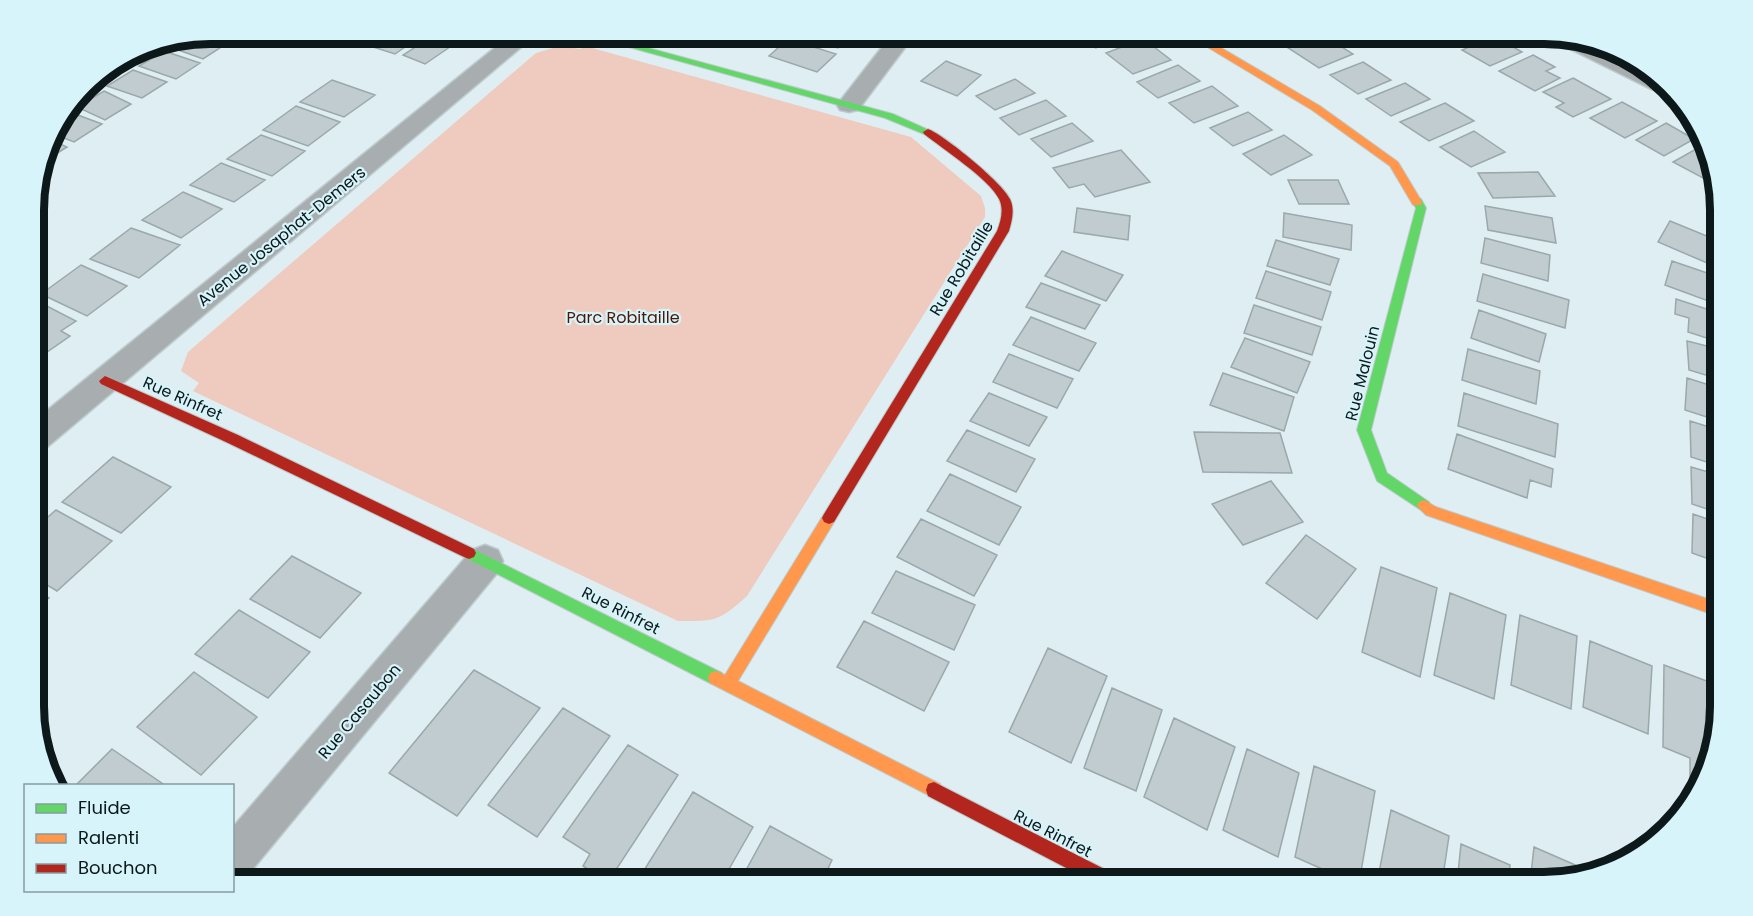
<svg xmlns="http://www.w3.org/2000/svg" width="1753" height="916" font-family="Poppins,sans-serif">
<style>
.green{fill:#efcabe}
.building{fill:#c0cccf;stroke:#9ba8aa;stroke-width:1.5}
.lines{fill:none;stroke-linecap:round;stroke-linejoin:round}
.street-casing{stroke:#becbce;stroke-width:3}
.fast-casing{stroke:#becbce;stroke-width:2}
.slow-casing{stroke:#becbce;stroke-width:2}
.jam-casing{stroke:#becbce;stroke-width:2}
.street{fill:#a8aeb0;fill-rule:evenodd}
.fast{fill:#63d668;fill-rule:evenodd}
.slow{fill:#ff974d;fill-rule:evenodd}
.jam{fill:#b3261e;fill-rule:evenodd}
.labels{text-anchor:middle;stroke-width:4.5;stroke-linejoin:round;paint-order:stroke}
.street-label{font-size:16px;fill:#0d181a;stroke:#d6f4fa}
.park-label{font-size:16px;fill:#4d1706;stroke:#d6f4fa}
.rim{fill:none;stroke:#0d181a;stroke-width:8}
</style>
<rect width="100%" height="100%" fill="#deeef2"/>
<path class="green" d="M560,46L580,49L585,46L911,137L981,196L985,208V217L747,596C718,622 716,621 678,621L193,391L199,383L181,371L188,352L536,53Z"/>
<path class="building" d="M350,33H383L365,45L343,37Z
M393,33H425L395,54L373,47Z
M437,33L460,40L425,64L403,55Z
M795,33H851L838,48L792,36Z
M1020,33H1055L1051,40Z
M1070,33H1111L1096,48L1066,37Z
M1136,33L1171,60L1133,74L1106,53L1122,47L1113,40Z
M1266,33H1303L1280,42Z
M1316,33H1320L1353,54L1319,68L1285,46Z
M1432,33H1484L1454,46Z
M198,35L226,44L203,59L170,47L186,38Z
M1494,36L1522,52L1490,66L1462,50Z
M788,39L836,54L817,72L769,56Z
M164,51L200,63L176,79L139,66Z
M1533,55L1555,67L1546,71L1560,78L1535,91L1499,71Z
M946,61L981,75L957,96L921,81Z
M1363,62L1391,80L1358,94L1330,75Z
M1178,65L1200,81L1158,98L1137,82Z
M133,70L167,82L142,98L107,86Z
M1573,78L1611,99L1573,117L1556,107L1564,103L1543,92Z
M1015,79L1035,93L995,110L976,96Z
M332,80L375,95L344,117L300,102Z
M1405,83L1430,99L1391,116L1366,99Z
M1212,86L1238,106L1194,123L1169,103Z
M104,91L131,104L105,120L77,107Z
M1046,100L1066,116L1019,135L1000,118Z
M1622,102L1657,121L1625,138L1590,118Z
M1445,103L1474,121L1429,141L1400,122Z
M296,106L340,122L308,146L263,130Z
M67,111L102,124L74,142L51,133Z
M1248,112L1272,130L1233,146L1210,128Z
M1072,123L1093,141L1051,157L1031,139Z
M1666,123L1694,139L1664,156L1636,140Z
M1474,131L1505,152L1471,167L1440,147Z
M261,135L305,151L272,176L227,159Z
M1284,135L1312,155L1271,175L1243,154Z
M49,139L67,147L43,162Z
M1703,145L1713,172L1703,178L1673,162Z
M1121,150L1150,182L1095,197L1084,184L1069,188L1053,168Z
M221,163L265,180L234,202L190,185Z
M1538,172L1555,196L1493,198L1478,173Z
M1288,180H1338L1349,204H1299Z
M183,192L222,209L181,238L142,220Z
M1485,206L1552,218L1556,243L1488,230Z
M1077,208L1130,216L1128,240L1074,232Z
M1284,213L1352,225L1351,250L1283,237Z
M1670,221L1719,241V268L1658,242Z
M131,228L180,245L139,278L90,259Z
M1485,238L1550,255L1548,281L1481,263Z
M1276,240L1339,259L1330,285L1267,266Z
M1062,251L1123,275L1106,301L1045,276Z
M1672,261L1719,277V305L1665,285Z
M81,265L127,286L87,316L41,294Z
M1266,271L1331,292L1322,320L1256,298Z
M1483,274L1569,300L1565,328L1477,301Z
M1041,283L1100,305L1085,329L1026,307Z
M1676,299L1719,313V342L1688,332L1689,318L1675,314Z
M37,301L76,321L61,331L70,336L37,359L34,357V303Z
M1254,305L1321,327L1312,355L1244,333Z
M1479,310L1546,334L1539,362L1471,338Z
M1031,317L1096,343L1079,371L1013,345Z
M1245,338L1310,362L1297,393L1231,367Z
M1687,341L1719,349V379L1689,370Z
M1468,349L1540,371L1536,404L1462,380Z
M1009,354L1073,379L1057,408L993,382Z
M1223,373L1294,397L1284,431L1210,405Z
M1687,378L1719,388V421L1685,410Z
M989,393L1047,417L1029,446L970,421Z
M1464,393L1558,424L1555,457L1458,426Z
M1690,421L1719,430V466L1691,457Z
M967,430L1035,459L1016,492L947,461Z
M1194,432L1280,433L1292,473L1203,472Z
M1457,434L1553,469L1551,487L1530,480L1527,498L1448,469Z
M113,457L171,487L121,533L62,502Z
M1691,467L1719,475V513L1692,504Z
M950,474L1021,507L999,545L927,511Z
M1271,481L1303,522L1243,545L1212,504Z
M56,510L112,541L57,591L34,577V529Z
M1693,514L1719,523L1720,563L1692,553Z
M921,519L997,555L974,596L897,557Z
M1306,535L1356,569L1317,619L1266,583Z
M292,556L361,593L320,638L250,599Z
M1381,567L1437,588L1420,677L1362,652Z
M896,571L975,605L954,650L872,613Z
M34,590L49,598L34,611Z
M1450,593L1506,615L1494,699L1434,675Z
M239,610L310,652L268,698L195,654Z
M1520,615L1577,636L1571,709L1511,685Z
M864,621L949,662L924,711L837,667Z
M1590,641L1652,666L1648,734L1583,707Z
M1048,648L1107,676L1071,763L1009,732Z
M1664,665L1720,686V707L1702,782L1690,777V758L1663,747Z
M474,670L540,708L457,816L389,773Z
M194,672L257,717L201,775L137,727Z
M1112,688L1162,710L1136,791L1084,768Z
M563,708L610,736L537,837L488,805Z
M1174,718L1235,747L1207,830L1144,797Z
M628,745L678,775L608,882L583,866L590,854L563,837Z
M112,749L166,786H75Z
M1247,749L1299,773L1278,857L1223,830Z
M1314,766L1375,791L1359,883H1354L1295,857Z
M693,792L753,827L721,883H636Z
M1391,810L1449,836L1442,883H1377Z
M770,826L832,860L821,883H739Z
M1461,844L1510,865L1508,883H1457Z
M1534,847L1589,871L1555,883H1530Z
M844,870L867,883H838Z"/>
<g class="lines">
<g class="street-casing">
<path id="street" d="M513,33H538L46,448L34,452V421Z
M893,33H916L858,110L849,112L840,110L837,105Z
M1556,36L1601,46L1636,64L1665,89L1659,91L1651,89L1558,43L1555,38Z
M485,545L498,550L503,561L498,572L247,876L232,882V828L472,550Z"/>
</g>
<g class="fast-casing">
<path id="fast" d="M578,33H593L893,114L933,132L932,134H924L885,118Z
M1417,198L1421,199L1426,208L1371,430L1387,473L1429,502L1431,506L1429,510L1424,512L1377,481L1357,430L1416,208L1412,202Z
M469,547L722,673L724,678L722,683L716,685L710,683L464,557L462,553L464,549Z"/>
</g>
<g class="slow-casing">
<path id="slow" d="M1184,33H1196L1320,106L1398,162L1422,202L1421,205H1413L1390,166L1312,110Z
M1424,500L1436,507L1720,603V617L1426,515L1417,506L1419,502Z
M829,512L834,514L836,518L834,522L738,681L940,784L942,790L940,796L934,798L710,683L708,678L710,673L716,671L725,675L824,514Z"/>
</g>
<g class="jam-casing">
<path id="jam" d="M928,129C944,135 1003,183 1010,199C1015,209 1012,221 1009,231L834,522L829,524L824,522L822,518L824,514L997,231C1001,221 1004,209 999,199C989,179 943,149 924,134L923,132Z
M105,376L238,435L474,549L476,553L474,557L469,559L464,557L228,443L101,384L99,381Z
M934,782L1120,877L1123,883H1095L928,796L926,790L928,784Z"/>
</g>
<use href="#street" class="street"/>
<use href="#fast" class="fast"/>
<use href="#slow" class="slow"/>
<use href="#jam" class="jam"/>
</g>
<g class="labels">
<g class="street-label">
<text transform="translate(281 236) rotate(-39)" y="6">Avenue Josaphat-Demers</text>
<text transform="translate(961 268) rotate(-59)" y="6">Rue Robitaille</text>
<text transform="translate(1362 373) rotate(-76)" y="6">Rue Malouin</text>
<text transform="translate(183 398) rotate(24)" y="6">Rue Rinfret</text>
<text transform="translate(621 610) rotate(27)" y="6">Rue Rinfret</text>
<text transform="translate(359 711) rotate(-50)" y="6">Rue Casaubon</text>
<text transform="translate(1053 833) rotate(27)" y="6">Rue Rinfret</text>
</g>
<g class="park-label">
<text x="623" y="323">Parc Robitaille</text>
</g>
</g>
<path d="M0 0H1753V916H0ZM210 44H1544A166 166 0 0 1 1710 210V706A166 166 0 0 1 1544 872H210A166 166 0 0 1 44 706V210A166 166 0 0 1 210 44Z" fill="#d6f4fa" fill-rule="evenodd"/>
<path class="rim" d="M210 44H1544A166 166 0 0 1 1710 210V706A166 166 0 0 1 1544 872H210A166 166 0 0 1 44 706V210A166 166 0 0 1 210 44Z"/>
<rect x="24" y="784" width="210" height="108" fill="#d6f4fa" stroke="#869ca0" stroke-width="1.5"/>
<rect x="36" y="804" width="30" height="9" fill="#63d668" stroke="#869ca0" stroke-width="1.5"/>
<text x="78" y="814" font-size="18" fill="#0d181a">Fluide</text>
<rect x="36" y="834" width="30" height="9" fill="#ff974d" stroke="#869ca0" stroke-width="1.5"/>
<text x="78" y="844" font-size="18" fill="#0d181a">Ralenti</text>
<rect x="36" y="864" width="30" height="9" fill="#b3261e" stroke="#869ca0" stroke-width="1.5"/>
<text x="78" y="874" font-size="18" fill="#0d181a">Bouchon</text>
</svg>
